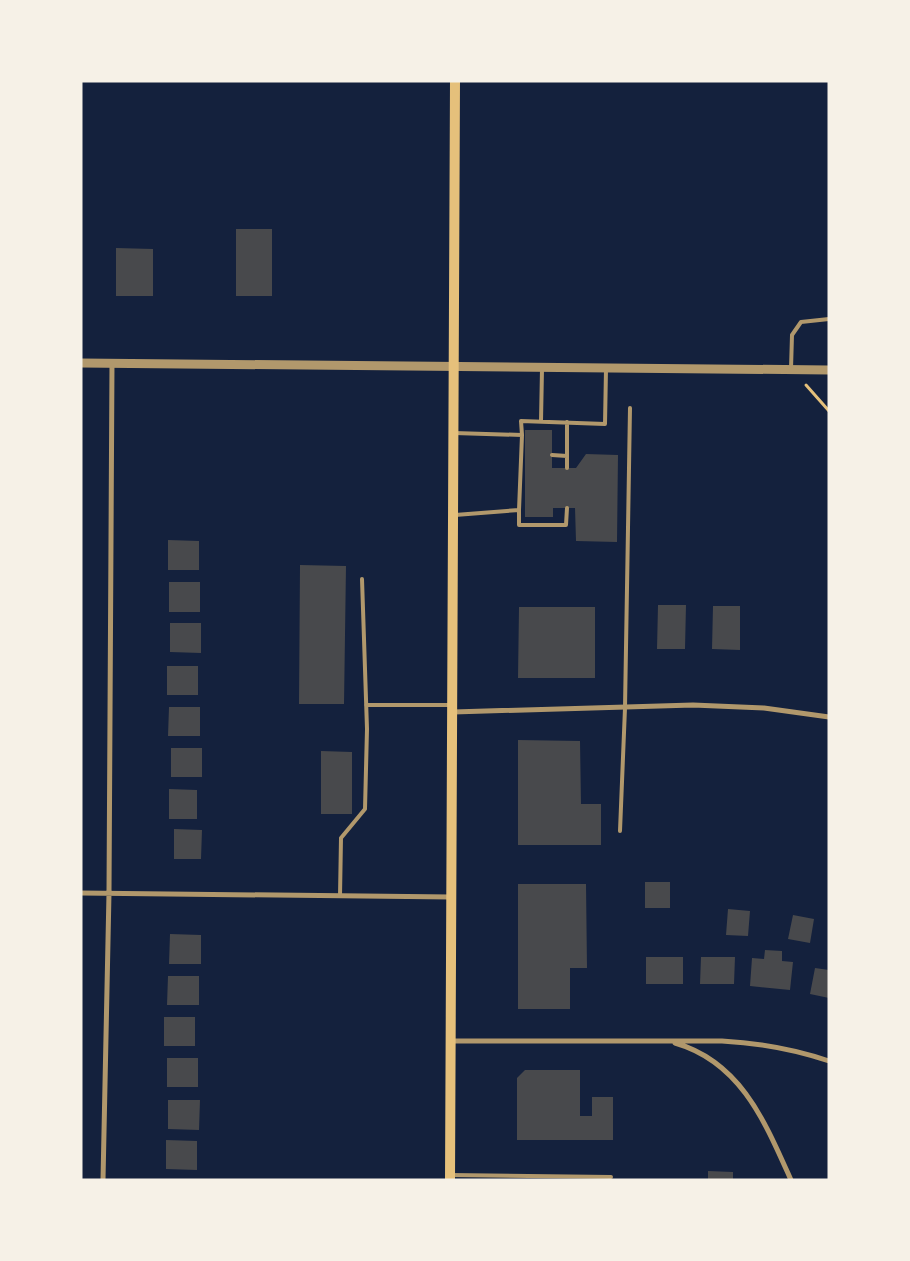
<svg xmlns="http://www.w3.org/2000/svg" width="910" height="1261" font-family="Barlow,sans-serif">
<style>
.building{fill:#48494c}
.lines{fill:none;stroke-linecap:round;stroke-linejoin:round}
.path{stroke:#e5c07b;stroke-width:3}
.service{stroke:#b1986c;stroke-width:4}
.minor{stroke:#b1986c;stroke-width:5}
.tertiary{stroke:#b1986c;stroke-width:9}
.secondary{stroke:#e5c07b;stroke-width:10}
</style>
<rect width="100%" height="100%" fill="#14213d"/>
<path class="building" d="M236,229H272V296H236Z
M116,248L153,249V296H116Z
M525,430H552V468H576L586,454L618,455L617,542L576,541L575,508H553V517H525Z
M168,540L199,541V570H168Z
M300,565L346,566L344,704H299Z
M169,582H200V612H169Z
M658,605H686L685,649H657Z
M713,606H740V650L712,649Z
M519,607H595V678H518Z
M170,623H201V653L170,652Z
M167,666H198V695H167Z
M169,707H200V736H168Z
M518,740L580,741L581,804H601V845H518Z
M171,748H202V777H171Z
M321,751L352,752V814H321Z
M169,789L197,790V819H169Z
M174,829L202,830L201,859H174Z
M645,882H670V908H645Z
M518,884H586L587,968H570V1009H518Z
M728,909L750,911L748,936L726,935Z
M793,915L814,919L810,943L788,939Z
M170,934L201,935V964H169Z
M765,950L782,951V961L793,962L790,990L750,986L752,958L764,959Z
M646,957H683V984H646Z
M701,957H735L734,984H700Z
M815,968L829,970V998L810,994Z
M168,976H199V1005H167Z
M164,1017H195V1046H164Z
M167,1058H198V1087H167Z
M525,1070H580V1116H592V1097H613V1140H517V1078Z
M168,1100H200L199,1130L168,1129Z
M166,1140L197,1141V1170L166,1169Z
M708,1171L733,1172V1180H708Z"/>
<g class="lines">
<path class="path" d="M806,385L829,411"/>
<path class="service" d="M791,369L792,335L801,322L829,319
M541,421L542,369
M567,422V468
M454,433L522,435L519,510L455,515
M522,435L521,421L605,424L606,369
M552,455L567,456
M519,510V525H566L567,508
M366,705H451
M620,831L625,708L630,408
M340,896L341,838L365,809L367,729L362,579
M450,1175L611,1177"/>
<path class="minor" d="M453,712L693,705L764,708L829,717
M81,893L451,897
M451,1041H722C759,1043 794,1049 829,1061
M675,1043C741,1062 765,1122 791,1180
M103,1180L109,893L112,363"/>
<path class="tertiary" d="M81,363L829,370"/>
<path class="secondary" d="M450,1180L455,81"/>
</g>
<rect width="910" height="1261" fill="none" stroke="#f6f1e7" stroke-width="165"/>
</svg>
